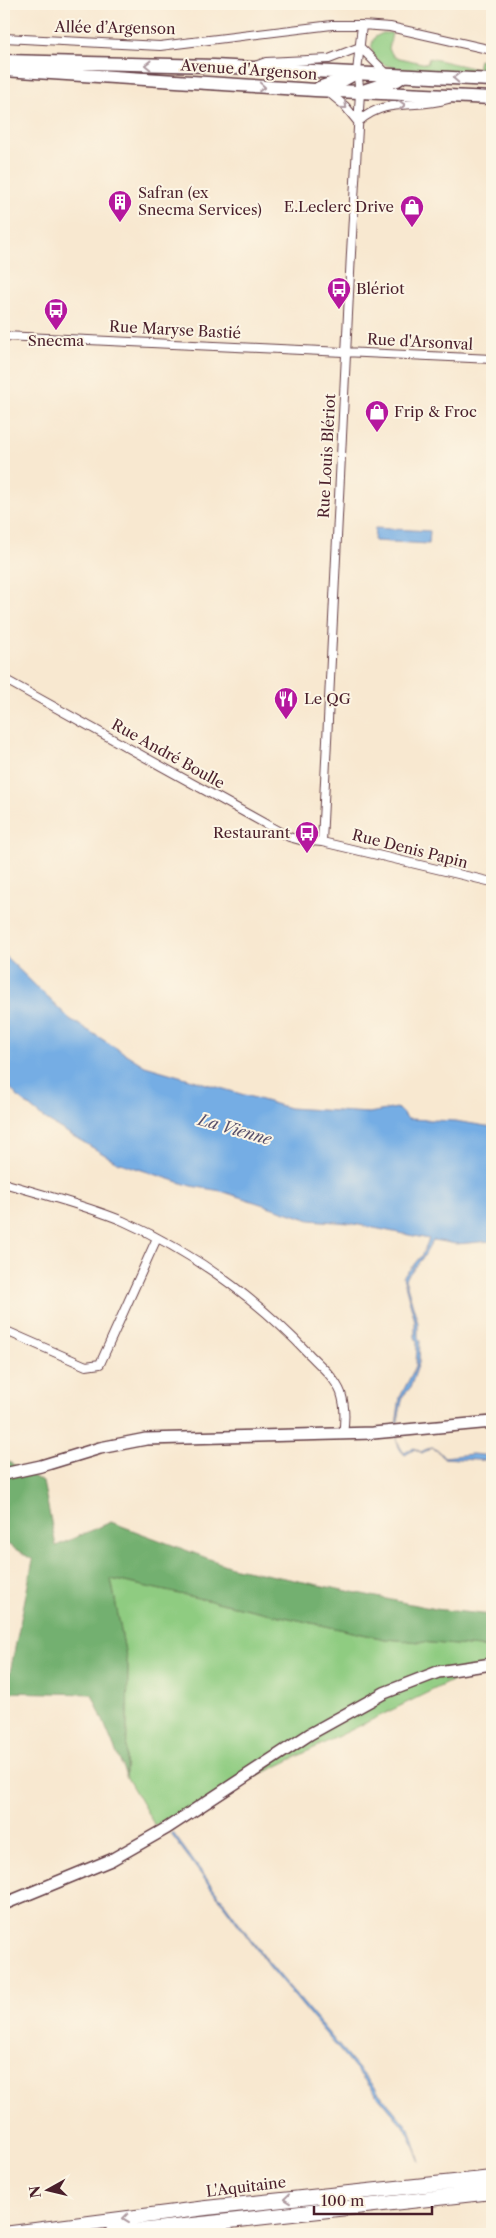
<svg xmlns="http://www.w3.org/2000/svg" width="496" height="2238" font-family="'Libre Caslon Text',serif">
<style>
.green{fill:#8fcc81;stroke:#6c7656}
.forest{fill:#73b06f;stroke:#5e684d}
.water{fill:#75ade4;stroke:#606688}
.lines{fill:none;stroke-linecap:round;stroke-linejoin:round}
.street-casing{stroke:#643d44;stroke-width:10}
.secondary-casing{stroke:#643d44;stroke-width:14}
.primary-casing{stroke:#643d44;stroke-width:15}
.highway-casing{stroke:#643d44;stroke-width:16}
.street{stroke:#fff;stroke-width:8}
.secondary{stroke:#fff;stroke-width:11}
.primary{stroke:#fff;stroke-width:12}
.highway{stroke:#fff;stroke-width:14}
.oneway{stroke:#ae9aa0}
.labels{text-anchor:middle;stroke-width:4;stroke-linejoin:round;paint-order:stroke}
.street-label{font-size:15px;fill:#4a1f2b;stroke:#fcf5e5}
.poi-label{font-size:15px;fill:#4a1f2b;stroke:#fcf5e5;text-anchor:start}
.water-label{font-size:16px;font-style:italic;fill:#59516c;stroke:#fcf5e5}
</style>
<rect width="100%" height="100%" fill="#fcf5e5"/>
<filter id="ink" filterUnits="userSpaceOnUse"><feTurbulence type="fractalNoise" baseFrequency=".02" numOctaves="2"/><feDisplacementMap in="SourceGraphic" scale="10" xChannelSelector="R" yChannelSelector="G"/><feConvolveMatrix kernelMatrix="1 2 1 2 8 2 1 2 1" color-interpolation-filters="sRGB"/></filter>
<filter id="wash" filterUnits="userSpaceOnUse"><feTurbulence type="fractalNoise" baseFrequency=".0096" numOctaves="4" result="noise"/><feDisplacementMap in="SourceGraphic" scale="20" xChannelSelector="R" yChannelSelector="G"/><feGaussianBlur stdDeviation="1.12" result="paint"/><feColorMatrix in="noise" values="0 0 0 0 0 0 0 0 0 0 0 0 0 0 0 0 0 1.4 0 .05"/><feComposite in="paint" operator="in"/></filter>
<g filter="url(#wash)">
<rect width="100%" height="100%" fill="#f8e8d0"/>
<path class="green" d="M383,33H392L389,49L394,57L427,64L429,58L477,69L479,60L492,63V75C472,74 394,72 381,63C371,56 369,47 375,37Z
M111,1579L385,1639L492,1648V1661L155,1826L126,1776L128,1667Z"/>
<path class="forest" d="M4,1459L43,1482L56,1546L111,1522L231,1567L435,1609L492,1615V1648L385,1639L111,1579L128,1667L126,1776L92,1694L6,1692L33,1560L4,1542Z"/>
<path class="water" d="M375,528L430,531L429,544L374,541Z
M4,955L70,1019L145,1066L289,1108L369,1113L397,1108L408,1119L455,1121L492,1127V1241L456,1244L433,1240L424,1256L405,1279L418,1323V1337L420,1341L419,1363L410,1388L403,1396L397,1425H396L400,1397L416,1366L417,1342L415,1337V1321L403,1277L422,1255L429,1239L349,1223L310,1220L221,1191L191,1186L117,1162L46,1120L19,1098L4,1081Z
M397,1437V1442L404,1453L414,1448L421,1452C431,1446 437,1447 444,1457L472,1454L492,1456V1461L443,1458L440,1452L432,1448L422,1453L415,1449L405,1455C400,1451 396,1443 397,1437Z
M173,1833L265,1958L411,2131L420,2162L408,2132L269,1966L171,1834Z"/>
</g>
<g filter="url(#ink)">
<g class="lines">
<g class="street-casing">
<path id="street" d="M4,38L160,46L332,25H362L390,27L492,50
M360,47L386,73
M255,66L266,62L329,59L360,47
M327,91L345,106L358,122
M358,122C387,96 414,110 448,99
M4,336L492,359
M4,679L289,837L300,840L322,842L492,882
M322,842L351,253L360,92L357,72L362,25
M4,1183C43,1195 85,1205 123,1221C195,1253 256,1298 310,1355C321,1366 335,1378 341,1393C345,1405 345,1421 343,1434
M4,1330L86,1366L100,1364L157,1238"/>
</g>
<g class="secondary-casing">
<path id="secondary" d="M4,1474L41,1466L100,1448L146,1439L373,1433L492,1422
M4,1904L111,1860L167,1828L310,1734L384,1693L438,1672L492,1664"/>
</g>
<g class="primary-casing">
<path id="primary" d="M4,61L214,66L492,80
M4,70L315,90L492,98
M319,88L345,79L356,73
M366,90L397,80L403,76"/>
</g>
<g class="highway-casing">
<path id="highway" d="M4,2234L206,2208L492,2178
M111,2234L492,2192"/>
</g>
<use href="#street" class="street"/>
<use href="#secondary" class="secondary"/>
<use href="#primary" class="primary"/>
<use href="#highway" class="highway"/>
</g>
<defs><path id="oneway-chevron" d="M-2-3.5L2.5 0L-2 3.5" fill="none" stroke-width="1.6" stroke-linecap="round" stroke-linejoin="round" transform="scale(1.25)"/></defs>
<g class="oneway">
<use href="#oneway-chevron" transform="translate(148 65) rotate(-179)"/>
<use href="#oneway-chevron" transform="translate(456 78) rotate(-177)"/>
<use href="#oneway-chevron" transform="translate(262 87) rotate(4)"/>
<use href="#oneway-chevron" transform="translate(402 105) rotate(-2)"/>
<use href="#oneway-chevron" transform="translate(344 106) rotate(41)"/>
<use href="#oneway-chevron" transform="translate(287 2199) rotate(174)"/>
<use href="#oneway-chevron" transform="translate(126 2218) rotate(173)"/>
</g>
</g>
<defs>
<g id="building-pin" transform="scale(1.25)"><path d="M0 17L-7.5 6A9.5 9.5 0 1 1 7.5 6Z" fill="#b5179e" stroke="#fcf5e5"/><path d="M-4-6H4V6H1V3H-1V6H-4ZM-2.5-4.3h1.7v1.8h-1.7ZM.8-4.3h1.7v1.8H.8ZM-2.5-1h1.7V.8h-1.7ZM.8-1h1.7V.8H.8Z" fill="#fff"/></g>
<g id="shop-pin" transform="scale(1.25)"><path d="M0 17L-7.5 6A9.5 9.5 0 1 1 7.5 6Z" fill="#b5179e" stroke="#fcf5e5"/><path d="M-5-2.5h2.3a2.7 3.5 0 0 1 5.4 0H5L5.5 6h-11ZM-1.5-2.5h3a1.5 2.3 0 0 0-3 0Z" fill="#fff"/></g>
<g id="bus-pin" transform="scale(1.25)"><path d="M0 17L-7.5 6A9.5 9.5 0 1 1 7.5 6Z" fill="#b5179e" stroke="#fcf5e5"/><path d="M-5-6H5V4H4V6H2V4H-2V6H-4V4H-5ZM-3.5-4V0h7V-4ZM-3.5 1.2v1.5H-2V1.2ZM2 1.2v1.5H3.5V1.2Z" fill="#fff"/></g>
<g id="restaurant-pin" transform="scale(1.25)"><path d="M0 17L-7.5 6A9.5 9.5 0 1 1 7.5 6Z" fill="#b5179e" stroke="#fcf5e5"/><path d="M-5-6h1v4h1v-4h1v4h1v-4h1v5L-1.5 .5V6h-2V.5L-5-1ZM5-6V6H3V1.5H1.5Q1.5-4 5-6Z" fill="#fff"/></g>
</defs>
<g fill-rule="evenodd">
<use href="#building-pin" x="120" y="202"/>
<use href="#shop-pin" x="412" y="207"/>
<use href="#bus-pin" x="339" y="289"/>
<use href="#bus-pin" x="56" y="310"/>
<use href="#shop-pin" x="377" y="412"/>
<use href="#restaurant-pin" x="286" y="699"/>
<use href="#bus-pin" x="307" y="833"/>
</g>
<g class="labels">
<g class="street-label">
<text transform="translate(115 28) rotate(1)" y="5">Allée d’Argenson</text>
<text transform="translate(249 70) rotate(4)" y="5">Avenue d'Argenson</text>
<text transform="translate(175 330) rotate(3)" y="5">Rue Maryse Bastié</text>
<text transform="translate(420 342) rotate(3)" y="5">Rue d'Arsonval</text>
<text transform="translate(327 456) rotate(-87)" y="5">Rue Louis Blériot</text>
<text transform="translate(168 754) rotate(29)" y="5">Rue André Boulle</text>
<text transform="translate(410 849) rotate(14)" y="5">Rue Denis Papin</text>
<text transform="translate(246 2187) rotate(-7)" y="5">L'Aquitaine</text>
</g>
<g class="poi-label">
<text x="138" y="198">Safran (ex<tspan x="138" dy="17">Snecma Services)</tspan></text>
<text x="394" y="212" text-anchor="end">E.Leclerc Drive</text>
<text x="356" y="294">Blériot</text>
<text x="56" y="346" text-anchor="middle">Snecma</text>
<text x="394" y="417">Frip &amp; Froc</text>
<text x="304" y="704">Le QG</text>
<text x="290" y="838" text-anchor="end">Restaurant</text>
</g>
<g class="water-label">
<text transform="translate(235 1129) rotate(16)" y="6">La Vienne</text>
</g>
</g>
<rect width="496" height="2238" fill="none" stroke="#fcf5e5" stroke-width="20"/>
<g transform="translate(48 2190) rotate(262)" stroke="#fcf5e5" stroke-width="4" paint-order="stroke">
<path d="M0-4L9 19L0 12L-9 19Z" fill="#4a1f2b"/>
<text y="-8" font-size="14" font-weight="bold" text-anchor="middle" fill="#4a1f2b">N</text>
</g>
<path d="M314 2206v8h118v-8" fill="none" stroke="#4a1f2b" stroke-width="2.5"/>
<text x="321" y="2206" font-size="15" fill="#4a1f2b" stroke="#fcf5e5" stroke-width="4" paint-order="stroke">100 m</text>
</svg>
